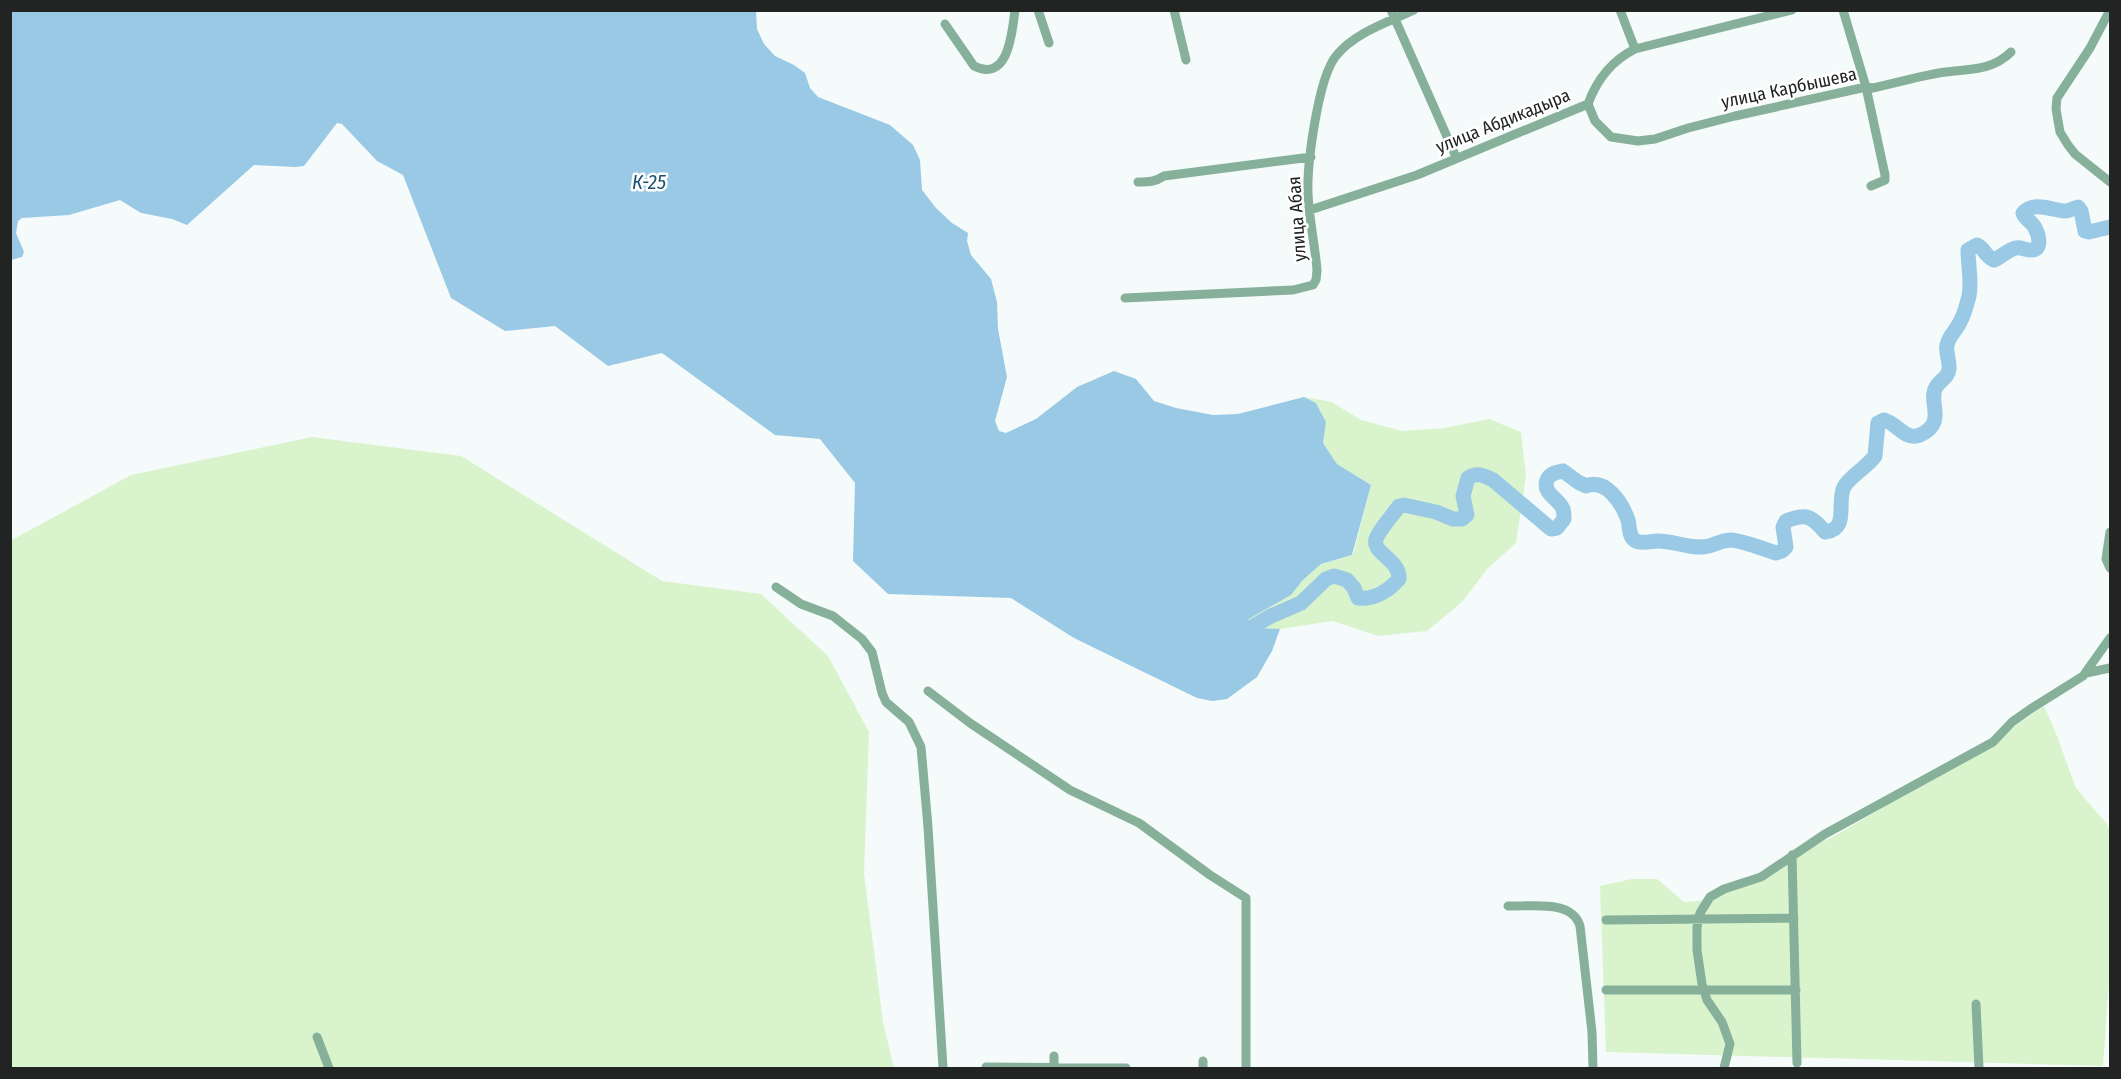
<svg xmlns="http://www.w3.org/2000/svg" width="2121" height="1079" font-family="'Fira Sans Condensed',sans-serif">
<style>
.green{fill:#d9f4cd}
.water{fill:#99c9e5}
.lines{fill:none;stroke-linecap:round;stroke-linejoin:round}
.river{stroke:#99c9e5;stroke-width:15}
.minor{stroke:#86b099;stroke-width:9}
.labels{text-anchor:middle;stroke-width:5;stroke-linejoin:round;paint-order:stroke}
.street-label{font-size:18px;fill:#222424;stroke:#fff}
.water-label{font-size:20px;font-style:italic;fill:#18526f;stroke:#fff}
</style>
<rect width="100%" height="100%" fill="#f4fbfa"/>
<path class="green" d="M1304,397L1332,402L1361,420L1402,431L1444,428L1489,419L1521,432L1526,476L1516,543L1488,568L1462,602L1427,631L1378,636L1333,621L1280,629L1233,628L1291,595L1303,580L1321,564L1353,555L1371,485L1337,464L1323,443L1326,422L1316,403Z
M312,437L461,456L662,581L761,594L828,656L869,732L864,873L883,1022L894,1068H11L10,541L131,475Z
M2044,706L2057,736L2076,788L2106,823L2110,831V969L2103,1066L1606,1052L1600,886L1632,879H1657L1684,902L1710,900L1836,835L1976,753Z"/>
<path class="water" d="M11,10L756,11L757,29L764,44L775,56L794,65L805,73L810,88L818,97L890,125L913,145L920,160L922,190L936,208L952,223L968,233L967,241L971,255L991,279L997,302L998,329L1007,377L995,421L999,431L1006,433L1036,419L1077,387L1114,371L1136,379L1154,401L1176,408L1213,415L1238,414L1304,397L1316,403L1326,422L1323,443L1337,464L1371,485L1352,555L1321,564L1303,580L1291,595L1235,627L1280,629L1272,651L1257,677L1227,699L1212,701L1197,698L1074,638L1011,598L888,594L853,561L855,483L820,439L775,435L662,353L608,366L555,326L505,331L451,298L403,175L377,161L342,124L337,123L304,166L295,167L254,165L187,225L172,219L141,213L120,200L69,215L22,218L18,221L16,233L24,252L22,257L11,260Z"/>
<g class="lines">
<path class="river" d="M1215,628L1252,627L1271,616L1301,603L1326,579L1334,576L1347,580L1354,588L1358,598C1375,600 1389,590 1399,579C1400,559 1372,554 1376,539C1379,530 1393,515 1399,506L1404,505L1436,512L1453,519H1462L1467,515L1463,496L1468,478C1477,472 1483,475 1493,480L1551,529L1557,528L1564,519C1564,515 1564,512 1563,509C1559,498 1542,494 1547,480C1550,473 1557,472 1563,471L1578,482L1586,486C1606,478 1622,503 1628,520C1630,527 1628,537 1636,541C1641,544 1652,541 1658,541C1675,541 1692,550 1709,546C1717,544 1722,540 1731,540C1744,541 1763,549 1776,553L1782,551L1786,547L1783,527L1786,521C1806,513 1812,516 1825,532C1850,529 1836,503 1844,487C1849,477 1867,467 1875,456L1878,423L1884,420C1897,423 1905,441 1920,435C1948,422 1927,402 1936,387C1940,380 1948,378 1949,369C1950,360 1944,349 1948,342C1950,335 1957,329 1960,322C1964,315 1967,304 1969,296C1972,282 1968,265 1968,250L1977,245C1984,248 1986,257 1994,260C2001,257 2009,249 2016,248C2021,247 2025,250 2030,250C2043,251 2039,235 2035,228C2032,221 2025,220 2023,213C2034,201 2051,210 2065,211C2070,211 2073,208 2078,207L2081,211L2085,231L2089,232L2110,227"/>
<path class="minor" d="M1038,10L1049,43
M1174,10L1186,60
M1391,10L1456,157
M1620,10L1635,49
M1843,10L1866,87L1885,175V180L1871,186
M2110,10L2090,48L2057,98L2056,109L2060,132L2068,145L2075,154L2110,182
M945,24L974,66C1009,83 1012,32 1015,10
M1588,104L1595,121L1611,137L1638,141L1655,139L1688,128L1735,116L1866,87L1873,88C1897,83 1922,75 1946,72C1971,69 1993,70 2011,52
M1138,182C1149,182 1155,182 1164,176L1311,157
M1310,210L1417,175L1588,104C1597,79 1611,61 1635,49L1792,10
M1125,298L1293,290L1313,285L1316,280L1317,270C1315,245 1309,219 1308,193C1307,164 1318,78 1336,56C1354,33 1388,22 1414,10
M2110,532L2106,559L2110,568
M776,587L801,604L833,616L862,639L872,652L882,693L886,702L909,722L921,747L928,827L943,1068
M2086,673L2110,668
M928,691L970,723L1070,790L1139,823L1210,875L1246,898V1068
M1792,855L1797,1063
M1508,906C1531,907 1572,899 1580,926L1592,1032L1593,1068
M1606,920L1794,918
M1606,990H1796
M1976,1004L1979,1068
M317,1037L329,1068
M1054,1056V1068
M1203,1061V1068
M986,1067L1126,1068
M1724,1068L1730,1044L1722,1022L1707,1000L1702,984L1697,950V927L1700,913L1710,897L1724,889L1761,877L1825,834L1993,742L2012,722L2032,708L2083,676L2110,638"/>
</g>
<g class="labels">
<g class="street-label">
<text transform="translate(1789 88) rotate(-12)" y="6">улица Карбышева</text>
<text transform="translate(1503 121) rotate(-22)" y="6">улица Абдикадыра</text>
<text transform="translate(1297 219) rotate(-94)" y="6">улица Абая</text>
</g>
<g class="water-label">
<text x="649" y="189">К-25</text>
</g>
</g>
<rect width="2121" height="1079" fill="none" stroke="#222424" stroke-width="24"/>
</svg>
